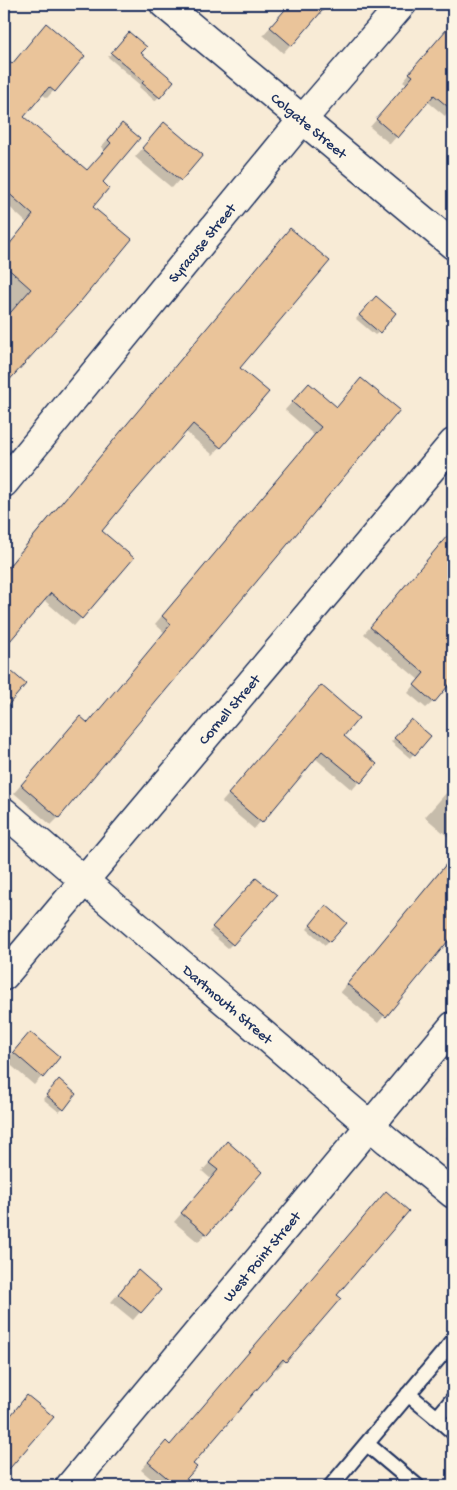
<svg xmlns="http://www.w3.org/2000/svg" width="457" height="1490" font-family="'Gochi Hand',sans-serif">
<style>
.shadow{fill:#0003}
.building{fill:#eac49a;stroke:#1b2f5e}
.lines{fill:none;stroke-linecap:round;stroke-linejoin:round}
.service-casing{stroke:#1b2f5e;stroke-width:18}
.minor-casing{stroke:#1b2f5e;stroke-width:31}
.service{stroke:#fcf5e5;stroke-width:14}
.minor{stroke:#fcf5e5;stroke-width:28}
.labels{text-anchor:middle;stroke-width:5;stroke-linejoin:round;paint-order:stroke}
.street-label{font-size:15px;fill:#1b2f5e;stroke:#fcf5e5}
</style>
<rect width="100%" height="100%" fill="#f8ebd6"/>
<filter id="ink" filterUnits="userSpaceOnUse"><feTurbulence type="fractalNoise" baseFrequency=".02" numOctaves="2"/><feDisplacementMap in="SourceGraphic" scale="10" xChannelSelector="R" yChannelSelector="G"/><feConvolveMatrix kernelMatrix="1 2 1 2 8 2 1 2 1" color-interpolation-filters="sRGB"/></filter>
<g filter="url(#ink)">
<path class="shadow" d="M291,4H327L283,53L263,35Z
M453,23V107L445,116L427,101L390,144L370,127L407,84L403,81Z
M125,37L140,54L173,81L155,101L139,87L141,85L108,57Z
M84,56L47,98L41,93L22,117L87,171L105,150L101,147L115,131L101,182L91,207L22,363L4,386V244L7,247L27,223L4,202V62L5,61L11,66Z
M164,124L201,155L172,188L135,157Z
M283,237L239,368L268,393L213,455L185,431L100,531L81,618L74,626L44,600L4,647V571Z
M372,301L379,332L375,335L356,319Z
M301,392L337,408L59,817L51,825L14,793L72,725L88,724L165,633L155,624L314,435L285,410Z
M453,529V648L434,671L433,702L426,708L408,693L419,680L364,634Z
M321,686L343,736L375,764L352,790L315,758L254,829L222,802Z
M407,724L429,736L410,758L391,742Z
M448,791L453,795V841L425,817Z
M453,855V932L378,1023L340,992Z
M252,883L232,944L228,948L209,932Z
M322,911L345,923L325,945L307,929Z
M23,1041L59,1058L34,1085L6,1061Z
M55,1085L63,1109L59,1112L43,1099Z
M453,1129V1144L446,1138Z
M220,1151L260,1172L198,1242L174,1222L211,1179L202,1171Z
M130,1280L140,1312L133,1320L111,1302Z
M335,1295L285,1361L277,1369L275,1367L192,1465L195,1467L179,1486H160L141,1470L158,1450L170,1446Z
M20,1405L52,1417L4,1474V1430L6,1427L4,1424Z"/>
<path class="building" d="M290,4H328L292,46L270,27Z
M453,22V111L434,95L398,138L376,119L413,76L409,73Z
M46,23L85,56L55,92L49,87L24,117L87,170L111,143L108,140L122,123L140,138L103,182L109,188L93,207L132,239L76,307L4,386V320L31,289L4,265V251L33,215L4,189V58L12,64Z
M129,32L147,47L141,53L174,81L160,98L142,83L144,81L111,53Z
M164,122L203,155L181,181L142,148Z
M290,228L330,261L240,368L269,392L221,448L193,424L130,497L102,531L134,558L82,619L51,593L4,648V572Z
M376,296L396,313L380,333L359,315Z
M361,378L400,410L59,818L21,785L80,716L88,723L137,665L171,624L162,616L321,427L292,402L309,383L337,407Z
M453,529V680L434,703L414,685L424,673L370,627Z
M4,665L26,684L4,710Z
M321,685L359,718L344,736L377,764L361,783L322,751L262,823L228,794Z
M411,719L431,736L415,755L394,738Z
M453,856V935L386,1017L347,984Z
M256,878L277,895L233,945L212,927Z
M326,905L347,923L330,942L310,925Z
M30,1032L60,1057L43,1078L13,1052Z
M59,1079L76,1094L64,1110L46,1095Z
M227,1141L262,1172L207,1235L181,1213L218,1170L209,1163Z
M386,1191L409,1211L337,1295L341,1298L323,1319L286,1362L283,1359L193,1464L197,1467L180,1486H177L148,1462L166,1441L170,1445Z
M138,1270L161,1290L141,1313L118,1294Z
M27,1395L54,1417L4,1475V1424Z"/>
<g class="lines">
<g class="service-casing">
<path id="service" d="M408,1394L437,1418
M453,1399L437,1418L453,1432
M367,1444L417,1486
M331,1486L453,1341"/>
</g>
<g class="minor-casing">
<g id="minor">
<path id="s1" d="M164,4L453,245"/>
<path id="s2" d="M4,483L303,119L402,4"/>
<path id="s3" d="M4,812L388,1141L453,1194"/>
<path id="s4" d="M4,976L453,443"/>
<path id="s5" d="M70,1486L453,1026"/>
</g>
</g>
<use href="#service" class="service"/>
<use href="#minor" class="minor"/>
</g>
</g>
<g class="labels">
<g class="street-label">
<text dy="5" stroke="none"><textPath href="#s1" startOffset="189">Colgate Street</textPath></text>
<text dy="5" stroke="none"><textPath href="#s2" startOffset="311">Syracuse Street</textPath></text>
<text dy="5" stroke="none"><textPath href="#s4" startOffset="349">Cornell Street</textPath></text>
<text dy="5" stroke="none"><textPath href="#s3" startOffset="295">Dartmouth Street</textPath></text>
<text dy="5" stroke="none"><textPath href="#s5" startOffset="299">West Point Street</textPath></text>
</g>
</g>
<rect width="457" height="1490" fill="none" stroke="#fcf5e5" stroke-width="20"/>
<rect x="10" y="10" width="437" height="1470" fill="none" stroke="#1b2f5e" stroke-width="2" filter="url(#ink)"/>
</svg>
